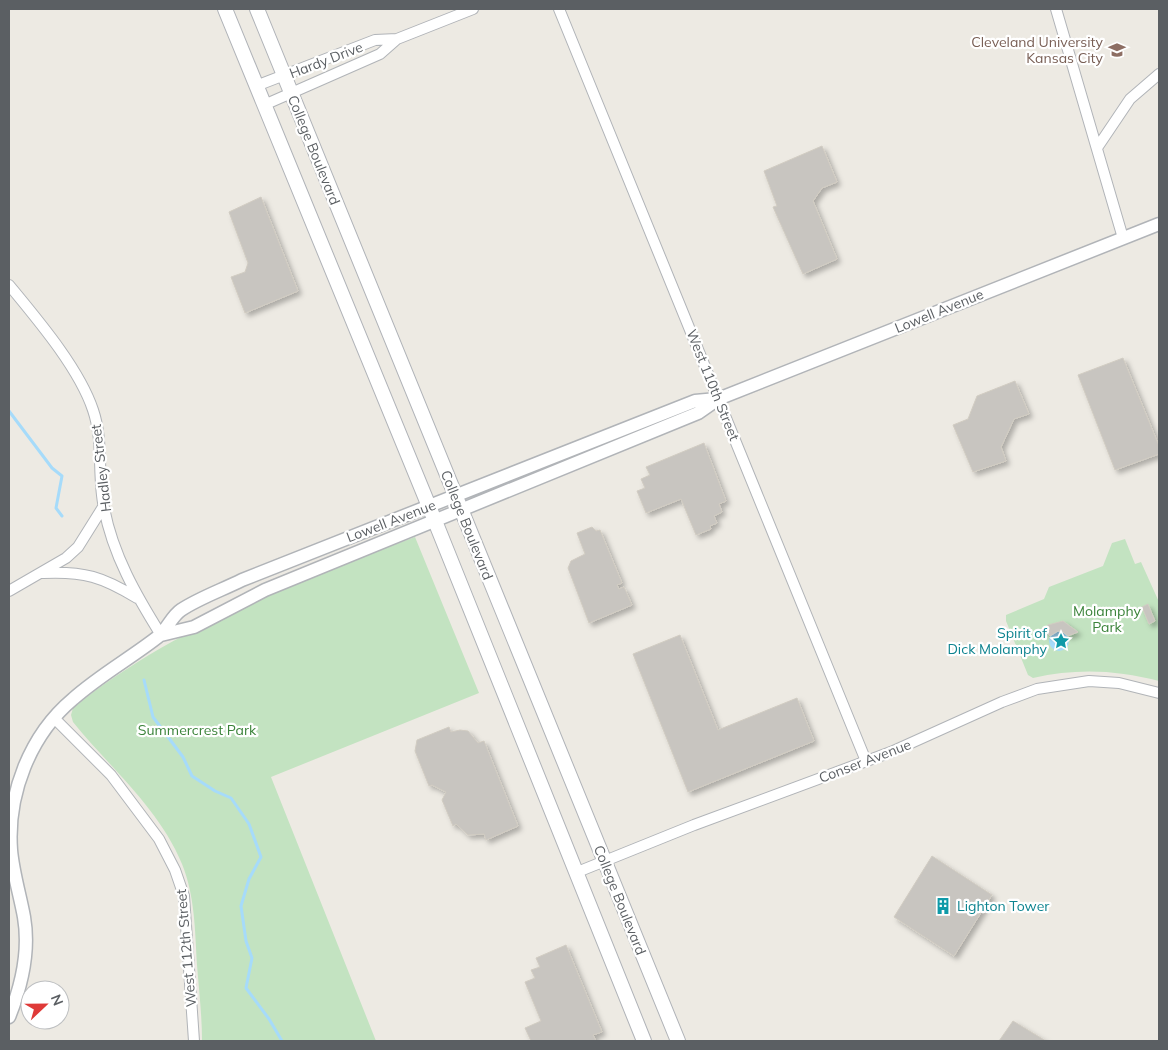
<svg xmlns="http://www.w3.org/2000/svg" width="1168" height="1050" font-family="Mulish,sans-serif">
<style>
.green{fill:#c3e3c1}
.water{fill:#a6dbfa}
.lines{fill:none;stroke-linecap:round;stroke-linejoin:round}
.stream{stroke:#a6dbfa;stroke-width:3}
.building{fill:#c8c5c0;stroke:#d1ccc2;filter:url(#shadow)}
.minor-casing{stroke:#b1b4b8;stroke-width:12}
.tertiary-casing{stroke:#b1b4b8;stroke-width:15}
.secondary-casing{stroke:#b0b3b8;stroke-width:16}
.minor{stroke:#fff;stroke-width:10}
.tertiary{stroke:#fff;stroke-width:12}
.secondary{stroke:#fff;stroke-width:14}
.labels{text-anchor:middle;stroke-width:4.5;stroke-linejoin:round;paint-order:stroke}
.education-label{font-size:14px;fill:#785e54;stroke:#fff;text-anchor:end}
.street-label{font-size:14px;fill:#5b5f63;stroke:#fff}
.park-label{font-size:14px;fill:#3b833a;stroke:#fff}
.culture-label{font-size:14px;fill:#0d838f;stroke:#fff;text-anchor:end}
</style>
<defs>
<filter id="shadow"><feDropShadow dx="3.5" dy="3.5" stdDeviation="2.5" flood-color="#0004"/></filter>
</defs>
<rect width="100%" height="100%" fill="#edeae3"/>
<path class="green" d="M415,537L479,693L271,777L376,1041H202C202,1016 199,990 197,965C195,931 195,896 182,864C159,808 110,768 73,722L71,715L73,708C173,627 296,582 415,537Z
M1125,539L1135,564L1141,562L1159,602V681C1116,670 1077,668 1033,678L1028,675L1006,621V615L1044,599L1049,587L1103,566L1112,543Z"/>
<path class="water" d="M1049 641a10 10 0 1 1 20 0a10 10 0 1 1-20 0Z"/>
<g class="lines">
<path class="stream" d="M9,411L52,468L62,476L56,508L62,516
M144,680L153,717L183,757L192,776L215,791L231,798L249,824L261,857L249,879L241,906L246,941L252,958L246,988L269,1019L282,1041"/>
</g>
<path class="building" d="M822,146L837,182L822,188L813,201L837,259L803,274L773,207L777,206L764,171Z
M261,197L298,291L245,313L231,277L245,272L248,263L229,212Z
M1123,358L1159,446V454L1115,470L1078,375Z
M1015,381L1029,414L1014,419L1001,447L1006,461L973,472L953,425L968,419L977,396Z
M704,443L726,501L719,504L722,512L714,516L717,523L710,526L711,529L696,535L681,499L646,513L637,491L645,488L641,479L650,475L646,467Z
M592,527L596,531L600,530L622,583L617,585L619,589L624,587L632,605L589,623L568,568L571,561L585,554L577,533Z
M1148,604L1155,621L1149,624L1142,607Z
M1063,621L1078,632L1068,636L1063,632L1058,631L1050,636L1043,629L1048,625Z
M680,635L718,730L797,698L814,741L688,792L633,654Z
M449,727L451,732L460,730L468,731L478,743L484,741L518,826L486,840L484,834L468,835L456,824L453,826L442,800L446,792L432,785L429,786L415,751L417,740Z
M932,856L992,895L954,956L894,917Z
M566,945L602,1032L593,1035L596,1041H531L525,1028L541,1021L525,982L535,978L531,970L540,967L536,958Z
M1013,1021L1046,1041H999Z"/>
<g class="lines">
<g class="minor-casing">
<path id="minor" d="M559,9L866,761
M1056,9L1123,238
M256,86L375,40L397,39
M264,105L380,54L397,39L473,9
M1097,148L1130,99L1159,74
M9,285C37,319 79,368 93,410C104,442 97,476 104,508C113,555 136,595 161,635
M43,573C84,571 103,577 137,598
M9,591L66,558L78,547L103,507
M55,719L111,775L159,839L175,870L184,896L194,1041
M575,873L694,825L891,752L1002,702L1037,689L1089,681L1119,683L1159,693"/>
</g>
<g class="tertiary-casing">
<path id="tertiary" d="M161,635L194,627L265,590L698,413L718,399L1159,224
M9,1017C22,985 30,952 24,917C20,895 13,873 11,850C7,794 30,735 73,699C100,675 131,658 159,636C167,629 172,616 181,610C199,598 222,590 242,580L695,401L717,399"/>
</g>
<g class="secondary-casing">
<path id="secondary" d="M225,9L435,521L644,1041
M257,9L678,1041"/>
</g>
<use href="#minor" class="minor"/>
<use href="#tertiary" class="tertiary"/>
<use href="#secondary" class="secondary"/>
</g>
<defs>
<g id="university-bare" transform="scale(1.35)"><path d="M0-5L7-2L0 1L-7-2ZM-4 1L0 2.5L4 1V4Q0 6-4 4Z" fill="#8d6e63" stroke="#fff" stroke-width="2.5" paint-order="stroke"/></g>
<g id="sight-bare" transform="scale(1.35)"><path d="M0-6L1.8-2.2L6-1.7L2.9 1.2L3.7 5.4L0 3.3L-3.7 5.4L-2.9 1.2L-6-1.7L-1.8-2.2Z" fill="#0f9aa8" stroke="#fff" stroke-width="2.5" paint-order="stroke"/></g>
<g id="building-bare" transform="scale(1.35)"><path d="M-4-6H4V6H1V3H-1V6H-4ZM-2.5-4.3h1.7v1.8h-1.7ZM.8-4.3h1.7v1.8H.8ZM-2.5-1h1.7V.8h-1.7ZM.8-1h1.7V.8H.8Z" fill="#0f9aa8" stroke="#fff" stroke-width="2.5" paint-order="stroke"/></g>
</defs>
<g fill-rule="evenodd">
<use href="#university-bare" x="1117" y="50"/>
<use href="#sight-bare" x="1061" y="641"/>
<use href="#building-bare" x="943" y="906"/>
</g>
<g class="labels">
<g class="education-label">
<text x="1103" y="47">Cleveland University<tspan x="1103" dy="16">Kansas City</tspan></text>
</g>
<g class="street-label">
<text transform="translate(326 60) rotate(-21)" y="5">Hardy Drive</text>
<text transform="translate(314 150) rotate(68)" y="5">College Boulevard</text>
<text transform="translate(939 311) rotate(-22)" y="5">Lowell Avenue</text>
<text transform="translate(713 385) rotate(68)" y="5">West 110th Street</text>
<text transform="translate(101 468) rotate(-97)" y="5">Hadley Street</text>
<text transform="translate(391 521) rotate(-21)" y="5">Lowell Avenue</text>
<text transform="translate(467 525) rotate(68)" y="5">College Boulevard</text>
<text transform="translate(865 761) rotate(-21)" y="5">Conser Avenue</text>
<text transform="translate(620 900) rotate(68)" y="5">College Boulevard</text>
<text transform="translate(186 948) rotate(-95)" y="5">West 112th Street</text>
</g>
<g class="park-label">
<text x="1107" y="616">Molamphy<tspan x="1107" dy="16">Park</tspan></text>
<text x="197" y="735">Summercrest Park</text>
</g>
<g class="culture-label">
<text x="1047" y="638">Spirit of<tspan x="1047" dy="16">Dick Molamphy</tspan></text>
<text x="957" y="911" text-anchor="start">Lighton Tower</text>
</g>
</g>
<rect width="1168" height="1050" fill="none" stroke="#5b5f63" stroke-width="20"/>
<g transform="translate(45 1005) rotate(68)"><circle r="24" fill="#ffffff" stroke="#bdbfc1"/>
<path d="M0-4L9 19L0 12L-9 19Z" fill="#df3a38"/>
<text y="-8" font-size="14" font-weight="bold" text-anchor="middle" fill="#5b5f63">N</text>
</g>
</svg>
